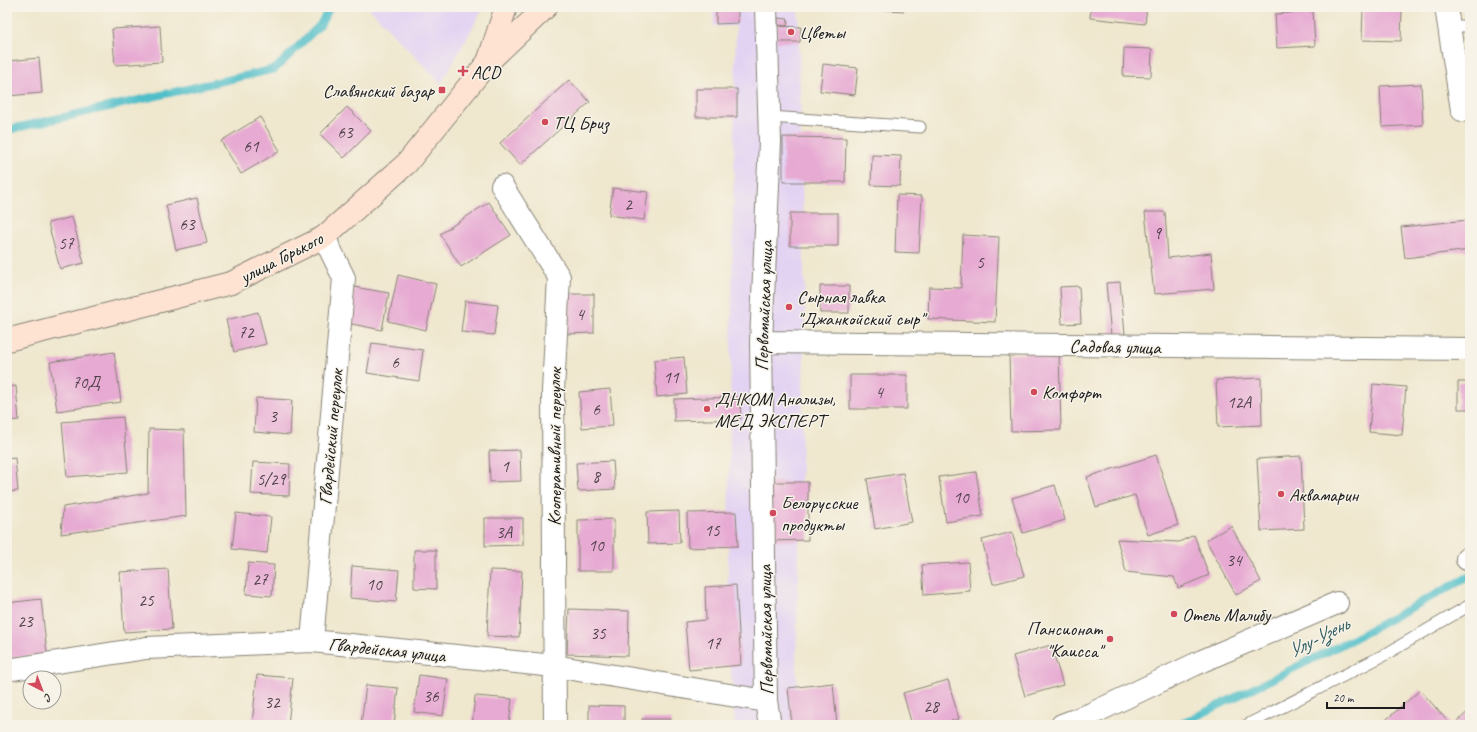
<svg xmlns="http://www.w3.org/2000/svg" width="1477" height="732" font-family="Caveat,sans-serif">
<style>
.built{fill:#e3d3f3}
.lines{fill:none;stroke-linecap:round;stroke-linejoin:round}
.stream{stroke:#51bfc9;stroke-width:8}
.building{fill:#e7abd3}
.lane-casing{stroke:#868275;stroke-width:13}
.street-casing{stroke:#868275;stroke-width:24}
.secondary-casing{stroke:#868275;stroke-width:24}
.lane{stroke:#fff;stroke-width:11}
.street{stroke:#fff;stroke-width:22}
.secondary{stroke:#fee3d2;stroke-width:22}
.poi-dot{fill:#d1495b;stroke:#f7f3e8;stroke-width:1.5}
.labels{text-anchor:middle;stroke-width:3;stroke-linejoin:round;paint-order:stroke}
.number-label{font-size:17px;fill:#4f404a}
.poi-label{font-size:19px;fill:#1c1c1c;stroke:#f7f3e8;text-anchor:start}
.street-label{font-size:19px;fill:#1c1c1c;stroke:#f7f3e8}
.water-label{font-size:20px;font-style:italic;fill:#315d61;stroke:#f7f3e8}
</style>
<rect width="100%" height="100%" fill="#f7f3e8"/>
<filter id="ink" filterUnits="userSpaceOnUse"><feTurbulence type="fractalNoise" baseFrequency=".025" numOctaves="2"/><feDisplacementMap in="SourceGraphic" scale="8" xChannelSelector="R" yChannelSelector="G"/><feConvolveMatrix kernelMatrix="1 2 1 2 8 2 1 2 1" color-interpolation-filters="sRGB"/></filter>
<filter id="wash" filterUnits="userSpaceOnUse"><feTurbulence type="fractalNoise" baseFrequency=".012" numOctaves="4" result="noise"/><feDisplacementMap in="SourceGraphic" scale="16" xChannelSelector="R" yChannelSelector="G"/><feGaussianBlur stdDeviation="0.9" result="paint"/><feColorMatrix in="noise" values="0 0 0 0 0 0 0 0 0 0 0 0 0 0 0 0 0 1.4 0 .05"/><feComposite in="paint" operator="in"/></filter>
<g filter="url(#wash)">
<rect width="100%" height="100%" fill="#efe7ce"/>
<path class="built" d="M368,7H484L441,84Z
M713,7H798L805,313L796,666L800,725H735L727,619L736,26H714Z"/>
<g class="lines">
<path class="stream" d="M7,130L275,69L320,25L330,7
M1179,725L1353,639L1470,576"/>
</g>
<g id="blocks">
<path class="building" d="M716,7H738V23L716,24Z
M873,7H904V11L872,9Z
M1091,7H1147L1145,24L1090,18Z
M1363,7L1402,8L1401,41L1362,40Z
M1313,11L1315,46L1277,48L1275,14Z
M778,18L788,19L787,26L778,25Z
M160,26L162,62L115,65L112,29Z
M777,26L801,27L800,42H777Z
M1124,48L1152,49L1151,77L1123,76Z
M39,58L42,93L7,96V61Z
M823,64L858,68L855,95L820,91Z
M569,80L590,102L520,165L500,143Z
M1421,84L1423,125L1382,127L1380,86Z
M696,89H737V117H696Z
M347,107L371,131L344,158L320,134Z
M260,117L280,151L241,174L221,141Z
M783,137L846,138L845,182H783Z
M872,155L901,156L900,186L871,185Z
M613,188L648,192L644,220L609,215Z
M897,195L922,196L919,253L895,252Z
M197,198L207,243L176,250L166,205Z
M489,202L511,235L461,267L440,234Z
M1145,212H1165L1168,258L1211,253L1214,289L1154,294Z
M790,213H838V246H790Z
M72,217L84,263L60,269L48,223Z
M1468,220L1470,250L1405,258L1401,227Z
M963,235L999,237L995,322L928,319L929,287L961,288Z
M398,275L436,284L426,330L388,321Z
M1120,282L1125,334L1111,336L1106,283Z
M820,286H849V313H820Z
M1079,286L1081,323L1062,324L1060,287Z
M354,287L389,293L382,330L347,323Z
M566,294H594V333L566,334Z
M465,301L498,305L494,335L461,332Z
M258,312L266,344L234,352L226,320Z
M372,343L423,350L419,381L367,373Z
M114,352L121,402L57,411L50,362Z
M1059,352L1061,430L1011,431L1009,354Z
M684,357L687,394L657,397L654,360Z
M850,375H907V409H850Z
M1261,378L1262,425L1218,427L1216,380Z
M1458,382H1470V409H1458Z
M1373,384L1406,387L1402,435L1369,432Z
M16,386L19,420L7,421V387Z
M610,389L613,426L582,428L579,392Z
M740,397L741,419L674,421V399Z
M256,398L292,400L290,435L254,432Z
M123,417L128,472L67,477L62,422Z
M149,429L184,430L186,516L61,534L63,507L148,493Z
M520,450L521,481L490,482L489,451Z
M1156,455L1178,525L1148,535L1135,495L1096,507L1087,477Z
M1301,456L1304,529L1261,531L1257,459Z
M15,458L18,491L7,492V459Z
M613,461L615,489L578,491L576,463Z
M253,462L290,464L289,496L251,494Z
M976,472L983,516L946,522L939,477Z
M903,473L912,522L875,529L867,479Z
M769,482H808V540L769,541Z
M1055,485L1065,520L1023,533L1012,498Z
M679,511L680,543L648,544L647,512Z
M736,512L738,546L688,548L687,513Z
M236,513L271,517L267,553L232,549Z
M485,518H523V545L485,546Z
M614,519V571H578V520Z
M1231,526L1261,581L1236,595L1206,540Z
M1012,532L1024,576L993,584L982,540Z
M1194,535L1209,575L1178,588L1174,577L1126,572L1117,539L1179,542Z
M414,550H436V589L414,588Z
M968,562L970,591L924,595L922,565Z
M248,563L274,565L272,596L246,594Z
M352,566L399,570L396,602L350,598Z
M168,569L172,629L124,632L120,572Z
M490,570L522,571L519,637L487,636Z
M736,585L741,665L689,670L685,622L706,620L705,587Z
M41,599L47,654L9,658L7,603Z
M569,609L629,611L628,656L567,654Z
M1051,645L1063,685L1025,696L1013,656Z
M257,675L293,678L288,725H252Z
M419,675L448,679L443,716L414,712Z
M948,680L959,719L937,725H912L903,693Z
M833,683L837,725H792L788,688Z
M366,685L398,688L394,725H361Z
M1420,690L1451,725H1380Z
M475,696L512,699L509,725H472Z
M589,705L624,706V725H589Z
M1470,710V725H1453Z
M642,719H671V725H643Z"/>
</g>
</g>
<g filter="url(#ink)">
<use href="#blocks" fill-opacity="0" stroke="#868275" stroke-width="1"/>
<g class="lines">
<g class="lane-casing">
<path id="lane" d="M1450,26H1470
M769,117L920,127
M1247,725L1386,654L1470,605"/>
</g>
<g class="street-casing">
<path id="street" d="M766,7L770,141L761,342L766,701L770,725
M1446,7L1462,110L1470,111
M502,186L559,277L553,391L555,725
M761,342L1470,349
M1467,559L1470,557
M312,641L344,278L324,237
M7,670L146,648L312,641L554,666L766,701
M1062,725L1091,714L1202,661L1337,603"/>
</g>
<g class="secondary-casing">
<path id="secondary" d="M489,59L506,7
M7,340L231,283L324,237L407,163L488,62L546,7"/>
</g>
<use href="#lane" class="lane"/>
<use href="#street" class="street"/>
<use href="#secondary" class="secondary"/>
</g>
</g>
<g class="poi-dot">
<circle cx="791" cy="32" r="4"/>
<path d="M461 65h4v4h4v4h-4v4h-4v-4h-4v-4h4z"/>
<rect x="438" y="86" width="8" height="8" rx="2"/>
<circle cx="545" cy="122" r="4"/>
<circle cx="789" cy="307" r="4"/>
<circle cx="1034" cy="392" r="4"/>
<circle cx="707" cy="409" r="4"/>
<circle cx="1281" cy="494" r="4"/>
<circle cx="773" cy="513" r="4"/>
<circle cx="1174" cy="614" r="4"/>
<circle cx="1110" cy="639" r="4"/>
</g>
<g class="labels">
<g class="number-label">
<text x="345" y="138">63</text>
<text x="251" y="152">61</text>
<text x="628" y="210">2</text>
<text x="187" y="230">63</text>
<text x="1157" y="239">9</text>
<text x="66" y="249">57</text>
<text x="980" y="268">5</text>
<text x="580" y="320">4</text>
<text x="246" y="338">72</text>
<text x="395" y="368">6</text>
<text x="671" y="383">11</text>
<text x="86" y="388">70Д</text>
<text x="879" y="398">4</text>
<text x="1239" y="408">12А</text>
<text x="596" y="415">6</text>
<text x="273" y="422">3</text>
<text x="505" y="472">1</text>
<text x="596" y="482">8</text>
<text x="271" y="485">5/29</text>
<text x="961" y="503">10</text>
<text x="712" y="536">15</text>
<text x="504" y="538">3А</text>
<text x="596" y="551">10</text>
<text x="1234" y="566">34</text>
<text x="260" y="585">27</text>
<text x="374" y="590">10</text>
<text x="146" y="606">25</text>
<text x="25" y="627">23</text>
<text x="598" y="639">35</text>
<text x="713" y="649">17</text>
<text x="431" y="702">36</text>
<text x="272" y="708">32</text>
<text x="931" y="712">28</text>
</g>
<g class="poi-label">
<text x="799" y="39">Цветы</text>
<text x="471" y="78">ACD</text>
<text x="434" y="97" text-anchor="end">Славянский базар</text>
<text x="553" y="129">ТЦ Бриз</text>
<text x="797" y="303">Сырная лавка<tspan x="797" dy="22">"Джанкойский сыр"</tspan></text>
<text x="1042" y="399">Комфорт</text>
<text x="715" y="405">ДНКОМ Анализы,<tspan x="715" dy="22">МЕД ЭКСПЕРТ</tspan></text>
<text x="1289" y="501">Аквамарин</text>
<text x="781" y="509">Белорусские<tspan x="781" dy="22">продукты</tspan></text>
<text x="1182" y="621">Отель Малибу</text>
<text x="1102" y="635" text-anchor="end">Пансионат<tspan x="1102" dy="22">"Каисса"</tspan></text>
</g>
<g class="street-label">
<text transform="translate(281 257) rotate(-27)" y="7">улица Горького</text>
<text transform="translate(763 306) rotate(-88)" y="7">Первомайская улица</text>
<text transform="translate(1115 346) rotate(1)" y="7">Садовая улица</text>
<text transform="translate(330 437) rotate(-85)" y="7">Гвардейский переулок</text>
<text transform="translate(554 447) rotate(-90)" y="7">Кооперативный переулок</text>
<text transform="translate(765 630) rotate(-91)" y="7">Первомайская улица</text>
<text transform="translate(387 649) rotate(6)" y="7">Гвардейская улица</text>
</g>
<g class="water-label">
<text transform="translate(1318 637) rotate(-27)" y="7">Улу-Узень</text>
</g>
</g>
<rect width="1477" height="732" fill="none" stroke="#f7f3e8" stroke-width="24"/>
<g transform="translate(42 690) rotate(138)"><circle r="19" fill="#f7f3e8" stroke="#9f9d96"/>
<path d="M0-3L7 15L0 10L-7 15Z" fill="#d1495b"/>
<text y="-6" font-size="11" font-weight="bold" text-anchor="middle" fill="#1c1c1c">С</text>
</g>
<path d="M1327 702v6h77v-6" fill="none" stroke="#1c1c1c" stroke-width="2"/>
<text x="1333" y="702" font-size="12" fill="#1c1c1c" stroke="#f7f3e8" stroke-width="3" paint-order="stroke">20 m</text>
</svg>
